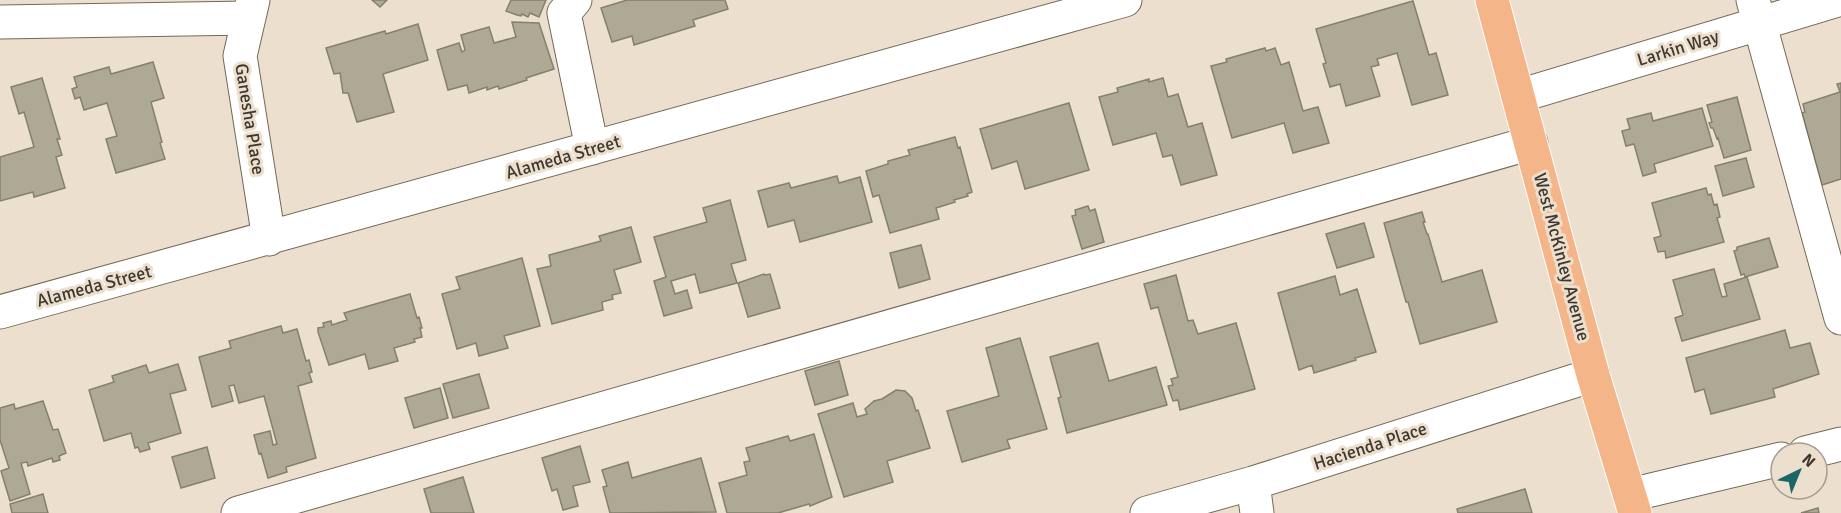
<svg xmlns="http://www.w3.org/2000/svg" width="1841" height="513" font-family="Signika,sans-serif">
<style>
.building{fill:#ada995;stroke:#83806d;stroke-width:1.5}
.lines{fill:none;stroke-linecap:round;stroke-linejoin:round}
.minor-casing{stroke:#746959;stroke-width:35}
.major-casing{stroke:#fff;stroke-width:35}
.minor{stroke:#fff;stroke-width:33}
.major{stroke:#f4b588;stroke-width:33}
.labels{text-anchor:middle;stroke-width:6;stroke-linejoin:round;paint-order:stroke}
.street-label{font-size:18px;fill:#3e3831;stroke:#ecdfcd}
</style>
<rect width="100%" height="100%" fill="#ecdfcd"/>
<path class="building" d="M372,0H387L380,7Z
M511,0H546L539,17L530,13L528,17L522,14L521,16L517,15L506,11Z
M627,0H725L728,9L693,20L695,26L634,45L632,36L612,42L601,8Z
M1413,1L1429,55L1436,53L1448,95L1412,105L1397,53L1377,59L1379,65L1371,67L1380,96L1346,106L1340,84L1330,87L1323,64L1326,63L1316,29Z
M512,22L539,23L554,69L526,78L527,80L499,89L498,86L487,90V87L469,93L467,85L448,90L437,50L459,43L462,52L465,50L461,35L489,27L494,43L516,37Z
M418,24L428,60L383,74L394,112L357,122L348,93H343L340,73L334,74L326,48L385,31L386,34Z
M1265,48L1266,51L1275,48L1281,65L1289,62L1303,111L1318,107L1329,143L1293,153L1284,123L1232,138L1211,66L1227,62L1226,59Z
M153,62L164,98L151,102L162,142L160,143L165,159L116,173L106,139L117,136L107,103L84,110L80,97L75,99L72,89L77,87L74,77L109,67L111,74Z
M42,78L60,139H57L62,155L56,157L65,188L34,197L33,192L0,201V157L34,147L24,112L19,114L11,87Z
M1163,78L1168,97L1178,94L1188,127L1202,123L1217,175L1181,185L1172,155L1163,157L1156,133L1113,145L1099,97L1118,92L1117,88L1149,79V82Z
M1841,83V179L1822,185L1802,113L1805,112L1803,104L1840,92L1837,84Z
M1737,97L1751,150L1724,158L1718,138L1717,139L1713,128H1711L1709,123L1712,122L1707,105Z
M1069,103L1089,170L1025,189L1017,161L992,169L980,129Z
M1702,108L1713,146L1654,164L1656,172L1643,176L1634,144L1626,146L1622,131L1630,129L1627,119L1651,113L1653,121Z
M955,137L958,148L960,147L972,192L967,194L968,196L954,200L955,202L936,208L939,219L890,233L879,195L873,197L866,171L888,164V161L910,155L908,150Z
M1746,158L1754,187L1723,196L1715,166Z
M837,176L839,183L860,177L872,222L800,242L794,220L768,227L758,191L789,183L791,188Z
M1706,188L1708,195L1711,194L1714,205L1717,204L1720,217L1717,218L1724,242L1666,258L1665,251L1658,252L1654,238L1661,236L1652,203Z
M730,200L746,260L731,264L737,283L700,293L695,274L671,281L675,294L687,290L692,308L664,316L654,281L666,277L654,237L707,222L703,208Z
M1088,206L1090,211L1095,209L1104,242L1082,249L1072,216L1076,215L1075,210Z
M1422,212L1425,222H1423L1427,234H1428L1442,282L1482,270L1497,322L1420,344L1408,302H1406L1384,223Z
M1364,223L1374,257L1337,268L1326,234Z
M631,227L641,262L614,270L621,293L612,295L613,299L602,302L603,310L552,324L537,269L551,266L549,255L601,241L599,236Z
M1769,238L1778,267L1745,277L1744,274L1741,275L1734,251L1737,250V247Z
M921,245L930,279L899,288L890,253Z
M522,258L540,326L504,336L508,348L479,356L476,343L457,349L442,294L460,289L456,277Z
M1714,269L1722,297L1727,296L1724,284L1747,277L1760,319L1682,341L1675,318L1683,315L1673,280Z
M764,274L765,275L770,274L780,308L748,317L738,283Z
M1176,275L1188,321L1193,320L1198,334L1236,323L1255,389L1180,410L1178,400L1173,401L1168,386L1173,385L1171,379L1178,377L1158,307L1151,309L1144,284Z
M1335,276L1340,295L1357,289L1376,352L1355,358L1356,360L1314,373L1312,365L1299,370L1278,293Z
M410,294L417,318L419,317L422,328H420L422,337L414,339L415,342L394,348L398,361L369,369L365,354L329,365L318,332V328L324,327L323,323L331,321L332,325L347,320L344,313Z
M281,326L283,333L297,329L306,361L309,360L312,372L309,373L312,382L298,386L316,458L286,467L287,472L268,478L261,453L259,454L254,435L270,431L273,445L277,444L264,396L239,403L234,385L229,386L233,401L212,407L199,357L231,348L229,341Z
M1785,330L1790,348L1810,343L1819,374L1773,389L1775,397L1711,414L1704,389L1695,392L1686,358Z
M1020,338L1047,429L1007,440L1010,448L962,462L947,411L999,396L986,348Z
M1098,343L1109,381L1156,367L1167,405L1067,433L1058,398L1061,397L1050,357Z
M839,361L848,395L815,405L805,371Z
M178,364L186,390L170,394L181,433L148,443L150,449L140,452L138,447L135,448L131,433L104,441L89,390L114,382L112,376L146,365L149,373Z
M479,374L489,408L453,418L443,384Z
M440,388L448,418L414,428L405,398Z
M896,390L905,391L912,398L916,411L918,410L930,448L887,461L893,482L844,497L818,414L853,403L857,417L867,414L865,409L874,401L882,399Z
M43,401L53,430L58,429L66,453L59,456L60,460L53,462L52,458L28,466L27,462L21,463L30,494L10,501L1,471L9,468L0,440V408L14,404L15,409Z
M814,434L832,497L810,506L809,504L778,513H727L719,483L747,475L744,462L750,461L746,448L788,436L790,441Z
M580,446L590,482L573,486L578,506L563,510L557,489L552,491L542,458Z
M207,447L215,478L181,488L172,457Z
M701,458L716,512L610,513L603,487L607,486L602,470L628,462L632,478Z
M463,477L474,513H431L424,489Z
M1525,489L1532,513H1458L1457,509Z
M43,494L48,513H12L10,504Z
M1818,508L1819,513H1801Z"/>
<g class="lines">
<g class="minor-casing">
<path id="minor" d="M253,0L240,56L269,239
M575,0L564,13L592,148
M1753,0L1841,318
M0,22L249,18
M1519,96L1838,0
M0,312L1125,0
M1805,453L1841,444
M1253,483L1257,513
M1630,495L1781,459
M238,513L1531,143
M1147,513L1253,483L1593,375"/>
</g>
<g class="major-casing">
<path id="major" d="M1492,0L1593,375L1635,513"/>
</g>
<use href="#minor" class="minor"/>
<use href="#major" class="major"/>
</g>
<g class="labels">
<g class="street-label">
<text transform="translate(1678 48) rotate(-17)" y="6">Larkin Way</text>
<text transform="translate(250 119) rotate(81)" y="6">Ganesha Place</text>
<text transform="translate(563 157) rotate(-16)" y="6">Alameda Street</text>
<text transform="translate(1562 257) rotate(75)" y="6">West McKinley Avenue</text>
<text transform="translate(94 286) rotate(-15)" y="6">Alameda Street</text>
<text transform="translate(1370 446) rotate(-18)" y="6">Hacienda Place</text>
</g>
</g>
<g transform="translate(1799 471) rotate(43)"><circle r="28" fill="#ecdfcd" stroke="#a69c8f" stroke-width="1.5"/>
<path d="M0-4.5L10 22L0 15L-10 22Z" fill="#196665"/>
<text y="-9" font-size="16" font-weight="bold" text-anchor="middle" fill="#3e3831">N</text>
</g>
</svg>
